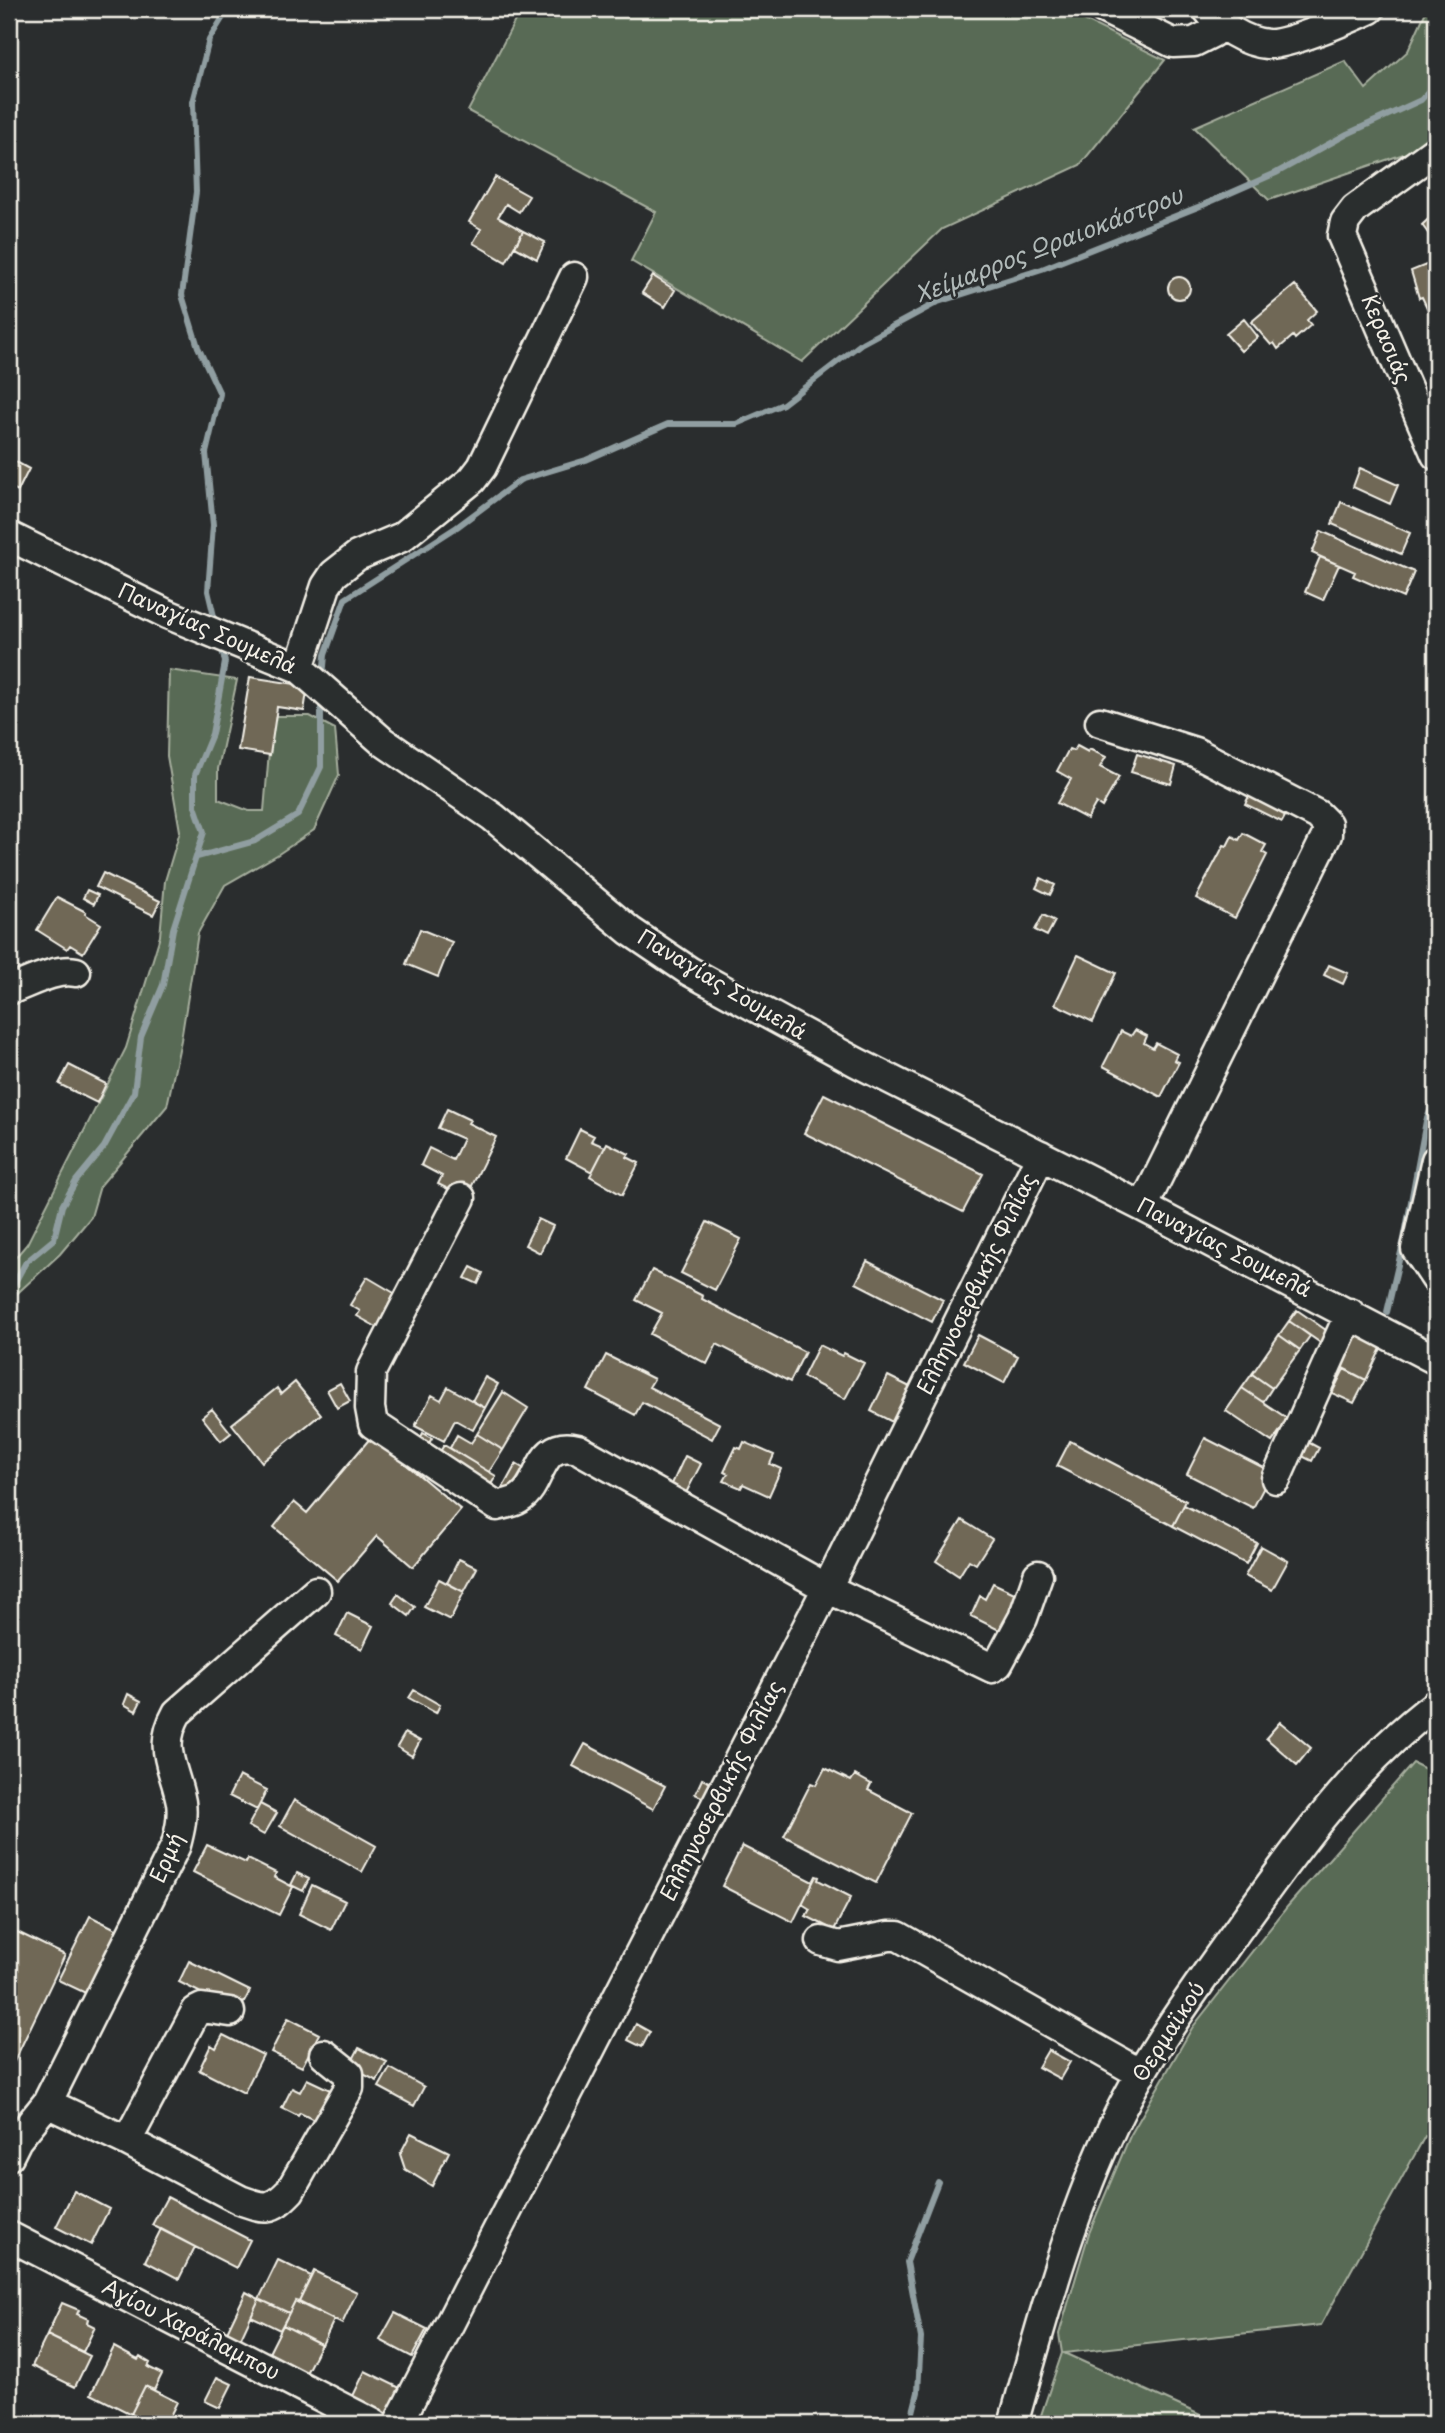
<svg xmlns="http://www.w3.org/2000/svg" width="1445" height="2433" font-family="'Playpen Sans',sans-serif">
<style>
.green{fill:#596b54;stroke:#a6ae9e;stroke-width:2}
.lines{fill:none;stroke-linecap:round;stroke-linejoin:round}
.stream{stroke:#909ea1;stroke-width:6}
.building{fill:#6f6757;stroke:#f4f1e8;stroke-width:2}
.minor-casing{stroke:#f4f1e8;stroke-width:33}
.minor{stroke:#2a2d2e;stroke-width:28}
.labels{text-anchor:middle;stroke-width:5;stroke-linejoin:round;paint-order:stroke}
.street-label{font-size:21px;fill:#f4f1e8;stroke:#2a2d2e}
.water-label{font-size:23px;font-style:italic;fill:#b1bab9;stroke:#2a2d2e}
</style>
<rect width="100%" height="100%" fill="#2a2d2e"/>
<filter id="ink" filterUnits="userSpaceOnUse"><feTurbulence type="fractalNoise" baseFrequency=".0143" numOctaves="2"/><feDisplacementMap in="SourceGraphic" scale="14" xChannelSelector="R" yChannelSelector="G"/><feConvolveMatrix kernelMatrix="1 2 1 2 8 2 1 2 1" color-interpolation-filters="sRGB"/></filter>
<g filter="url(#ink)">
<path class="green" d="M521,9H1062L1165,60L1080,165L942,229L802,362L631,261L656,212L468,111Z
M1427,9H1436V143L1269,200L1194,127L1345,61L1366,89L1408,51Z
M169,670L237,680L218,769V799L249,811H264L272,716H310L335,729L339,775L314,830L277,855L225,885L198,933L181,1040L167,1106L100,1186L91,1217L60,1254L9,1301V1265L27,1244L126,1048L160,936L165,881L180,831L167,756Z
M1413,1763L1436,1774V2141L1425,2136L1321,2325L1064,2353L1220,2424H1038L1062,2353L1059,2334L1089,2233L1130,2136L1192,2028L1287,1907Z"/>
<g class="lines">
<path class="stream" d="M216,625L208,591L213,525L206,453L220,394L198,347L182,295L196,192L193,102L209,40L228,9
M323,677L325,655L345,599L457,527L520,480L586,460L668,424H736L783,404L862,343L938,302L1042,269L1203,205L1276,173L1347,134L1421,100L1436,84
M197,857L255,841L298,815L321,767V698
M9,1288L14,1284L26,1262L54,1239L62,1206L76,1181L104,1147L134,1092L141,1037L163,985L173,929L204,832L195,806V775L212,734L225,662L221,646
M1387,1312L1404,1239L1426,1121L1436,1096
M910,2424L918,2392L921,2338L907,2262L938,2182"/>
</g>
<path class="building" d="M495,177L529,196L519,212L506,204L498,217L523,231L506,262L473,243L481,229L469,222Z
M1436,212V244L1422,225Z
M523,231L545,242L537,259L515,247Z
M1436,261V306L1428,310L1422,297L1419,298L1411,271Z
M653,276L675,290L665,307L642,293Z
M1168 288a11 11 0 1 1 22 0a11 11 0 1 1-22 0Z
M1295,285L1317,311L1307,320L1311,325L1295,339L1293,336L1278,349L1274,343L1271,345L1251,322Z
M1244,319L1258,337L1241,351L1226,334Z
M9,458L29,469L18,491L9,486Z
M1360,468L1398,485L1390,504L1353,487Z
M1341,502L1410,533L1401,554L1332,524Z
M1321,531L1414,572L1403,598L1353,576L1355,572L1312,553Z
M1320,557L1339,565L1323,600L1305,592Z
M250,677L308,686L304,711L277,707L270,755L238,750Z
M1077,746L1088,752L1089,749L1106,757L1100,767L1119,777L1102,807L1096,803L1087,819L1057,803L1071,779L1057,771L1069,749L1074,751Z
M1137,754L1176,766L1171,784L1131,772Z
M1252,790L1289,809L1282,822L1245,804Z
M1243,833L1266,845L1262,852L1267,855L1235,918L1196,898L1224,845L1227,846L1232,836L1239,840Z
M103,873L160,901L153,915L96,887Z
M1041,878L1055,885L1050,895L1036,888Z
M87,890L98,895L94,904L83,898Z
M57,897L86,912L85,914L101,924L83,953L70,945L67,949L37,930Z
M1043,915L1055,921L1047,936L1035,930Z
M420,929L452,942L438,977L406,964Z
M1078,955L1116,973L1093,1022L1055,1004Z
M1329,965L1348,973L1343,984L1324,975Z
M1135,1030L1147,1036L1144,1043L1153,1048L1156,1043L1177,1054L1174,1060L1179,1062L1161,1097L1103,1066L1121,1031L1131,1036Z
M69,1065L106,1084L97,1103L59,1084Z
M824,1094L983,1174L963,1212L804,1133Z
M447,1109L470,1120L468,1123L496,1137L466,1198L438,1184L442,1176L421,1165L429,1148L453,1160L463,1139L438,1128Z
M580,1129L594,1136L591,1141L605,1147L592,1172L566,1158Z
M607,1143L629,1154L627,1157L639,1163L622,1195L590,1176Z
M538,1219L553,1226L540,1253L525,1245Z
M707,1222L741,1239L715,1290L681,1273Z
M867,1261L943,1300L932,1322L856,1283Z
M471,1267L483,1273L478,1284L465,1278Z
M652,1270L703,1296L702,1299L805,1352L790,1382L717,1344L707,1364L650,1334L662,1313L636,1300Z
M367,1277L401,1297L382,1330L357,1316L360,1311L350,1305Z
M1297,1310L1336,1337L1328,1348L1289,1321Z
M1289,1321L1310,1336L1300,1350L1279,1335Z
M1356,1327L1384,1342L1366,1380L1337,1365Z
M978,1335L1018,1356L1004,1383L964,1362Z
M1279,1335L1300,1350L1272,1388L1252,1374Z
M819,1345L842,1356L844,1353L864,1363L845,1399L803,1377Z
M606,1355L654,1379L649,1387L720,1424L712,1439L642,1402L635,1415L588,1390Z
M1344,1369L1366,1380L1354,1403L1332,1393Z
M1252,1374L1272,1388L1263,1402L1242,1388Z
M888,1376L920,1392L902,1427L871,1411Z
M485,1377L498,1384L485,1408L472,1401Z
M295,1382L321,1414L262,1462L232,1424L277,1388L281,1394Z
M340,1383L350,1401L337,1408L327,1390Z
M448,1387L485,1408L473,1430L455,1420L444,1441L415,1426L432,1395L441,1400Z
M1242,1388L1288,1419L1272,1442L1226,1411Z
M503,1392L528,1408L503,1450L477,1434Z
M212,1409L231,1433L221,1441L202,1417Z
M423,1433L432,1438L423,1453L415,1449Z
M477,1434L503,1450L489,1472L450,1448L457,1435L471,1443Z
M372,1436L461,1510L413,1567L377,1536L338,1581L274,1527L294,1502L307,1513Z
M1205,1438L1272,1472L1253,1508L1187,1474Z
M1070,1441L1186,1501L1173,1526L1057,1466Z
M1306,1441L1319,1448L1312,1461L1298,1454Z
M744,1442L774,1455L770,1464L781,1469L769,1496L743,1484L741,1488L724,1481L728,1474L724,1472L736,1447L741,1449Z
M444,1445L496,1476L487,1491L435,1460Z
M685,1456L701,1464L686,1493L671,1486Z
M516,1464L526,1470L512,1496L501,1491Z
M1184,1505L1257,1543L1246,1564L1173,1526Z
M962,1520L992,1539L976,1564L969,1560L959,1576L936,1561Z
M1261,1546L1288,1561L1272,1590L1245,1576Z
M459,1559L477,1568L464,1592L447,1583Z
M439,1579L464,1592L450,1620L424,1607Z
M993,1583L1023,1597L1005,1633L971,1616L980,1596L985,1599Z
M398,1594L415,1607L409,1616L392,1603Z
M347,1613L373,1626L362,1649L336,1636Z
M414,1690L440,1705L436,1713L409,1698Z
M128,1694L141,1701L136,1711L124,1704Z
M1280,1722L1311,1748L1297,1765L1266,1738Z
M405,1733L420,1741L412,1756L397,1747Z
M585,1744L665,1786L653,1809L573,1766Z
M825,1768L851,1781L855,1775L871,1784L868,1790L912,1813L876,1883L784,1836L811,1783L816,1785Z
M239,1776L267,1790L257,1810L229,1796Z
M702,1779L720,1787L713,1802L695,1794Z
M294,1800L376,1846L362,1872L280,1826Z
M260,1804L277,1813L264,1835L248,1826Z
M207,1845L246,1863L248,1859L276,1873L274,1877L293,1887L279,1915L193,1872Z
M742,1846L813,1882L793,1922L722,1886Z
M297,1873L309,1879L303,1891L291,1885Z
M816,1876L819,1877L818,1880L851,1897L834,1930L806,1916L810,1909L802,1904Z
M312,1885L345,1901L331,1930L299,1914Z
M90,1916L126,1934L94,1997L58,1980Z
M9,1928L65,1955L12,2066L9,2064Z
M189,1961L250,1991L239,2012L179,1982Z
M288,2018L319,2034L302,2067L271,2052Z
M636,2024L650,2032L642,2047L628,2040Z
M223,2035L263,2055L244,2093L199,2070L211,2045L216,2048Z
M359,2048L387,2062L377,2081L349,2067Z
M1048,2050L1070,2062L1060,2079L1038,2067Z
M390,2068L424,2087L414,2106L379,2087Z
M307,2079L341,2095L326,2126L300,2113L298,2116L282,2108L292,2088L300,2092Z
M411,2133L449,2152L432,2186L405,2169L400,2154Z
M74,2191L109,2209L91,2245L56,2227Z
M167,2197L250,2240L236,2268L152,2225Z
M161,2229L195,2247L179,2279L145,2261Z
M278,2260L311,2276L299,2302L295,2301L289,2313L259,2299Z
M314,2271L357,2292L342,2324L299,2302Z
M246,2292L259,2299L240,2340L226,2334Z
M259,2299L289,2313L280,2330L251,2316Z
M295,2301L334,2320L322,2345L283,2325Z
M62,2303L79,2310L77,2314L88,2319L87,2323L95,2327L83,2352L47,2335Z
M395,2313L427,2329L412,2357L380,2340Z
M283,2325L321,2344L304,2377L268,2355Z
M47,2335L90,2356L75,2387L32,2366Z
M114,2347L138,2360L140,2357L150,2363L148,2367L162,2374L154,2390L145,2386L131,2414L91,2394Z
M365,2371L400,2388L386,2417L351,2400Z
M217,2377L232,2384L220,2408L205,2401Z
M145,2386L177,2402L166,2424H152L131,2414Z"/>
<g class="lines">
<g class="minor-casing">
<path id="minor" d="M1104,9L1173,43L1194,42L1212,33
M1207,9C1219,26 1245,42 1267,44C1286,46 1351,18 1370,9
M1436,150L1355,209L1345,222L1342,236L1436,455
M9,536L167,614L299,668L382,741L493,817L630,931L689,971L856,1062L1143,1207L1436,1360
M299,668L326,586L334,574L357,556L402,537L472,480L482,467L574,277
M1100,722L1195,752L1318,815L1327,824V835L1143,1207
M9,990C29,983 55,968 76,972
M1436,1160L1416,1249L1436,1279
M461,1198L371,1372L370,1408L373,1424L497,1506C504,1504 513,1503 519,1499C544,1484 536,1439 578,1449L827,1588L992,1668L998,1664L1023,1618L1038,1575
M1276,1479L1350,1313
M821,1941L838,1946L889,1936H898L1141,2074
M47,2103L127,2141L240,2200C265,2209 271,2211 290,2191L349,2088V2074L324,2054
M127,2141L196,2011L202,2008L230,2012
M9,2156L17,2140L47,2103L176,1845C180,1830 183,1817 181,1802C174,1765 157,1749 177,1713L316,1591
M9,2236L374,2424
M398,2424L827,1588L1041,1155
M1013,2424C1040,2328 1066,2229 1108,2137C1139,2067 1186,2002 1231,1939C1291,1855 1353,1766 1436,1704"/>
</g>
<use href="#minor" class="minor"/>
</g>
</g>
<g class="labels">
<g class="street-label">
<text transform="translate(1386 339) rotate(67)" y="7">Κερασιάς</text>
<text transform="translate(207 629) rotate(24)" y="7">Παναγίας Σουμελά</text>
<text transform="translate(722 985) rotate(31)" y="7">Παναγίας Σουμελά</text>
<text transform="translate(1224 1248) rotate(27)" y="7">Παναγίας Σουμελά</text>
<text transform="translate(977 1284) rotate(-64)" y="7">Ελληνοσερβικής Φιλίας</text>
<text transform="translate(722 1791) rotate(-63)" y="7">Ελληνοσερβικής Φιλίας</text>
<text transform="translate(167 1858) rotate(-66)" y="7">Ερμή</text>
<text transform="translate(1169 2032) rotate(-57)" y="7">Θερμαϊκού</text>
<text transform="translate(191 2330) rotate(27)" y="7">Αγίου Χαράλαμπου</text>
</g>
<g class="water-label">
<text transform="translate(1049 245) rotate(-21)" y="8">Χείμαρρος Ωραιοκάστρου</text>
</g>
</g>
<rect width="1445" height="2433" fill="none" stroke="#2a2d2e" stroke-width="35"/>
<rect x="18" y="18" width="1410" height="2398" fill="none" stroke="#f4f1e8" stroke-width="2.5" filter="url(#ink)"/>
</svg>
